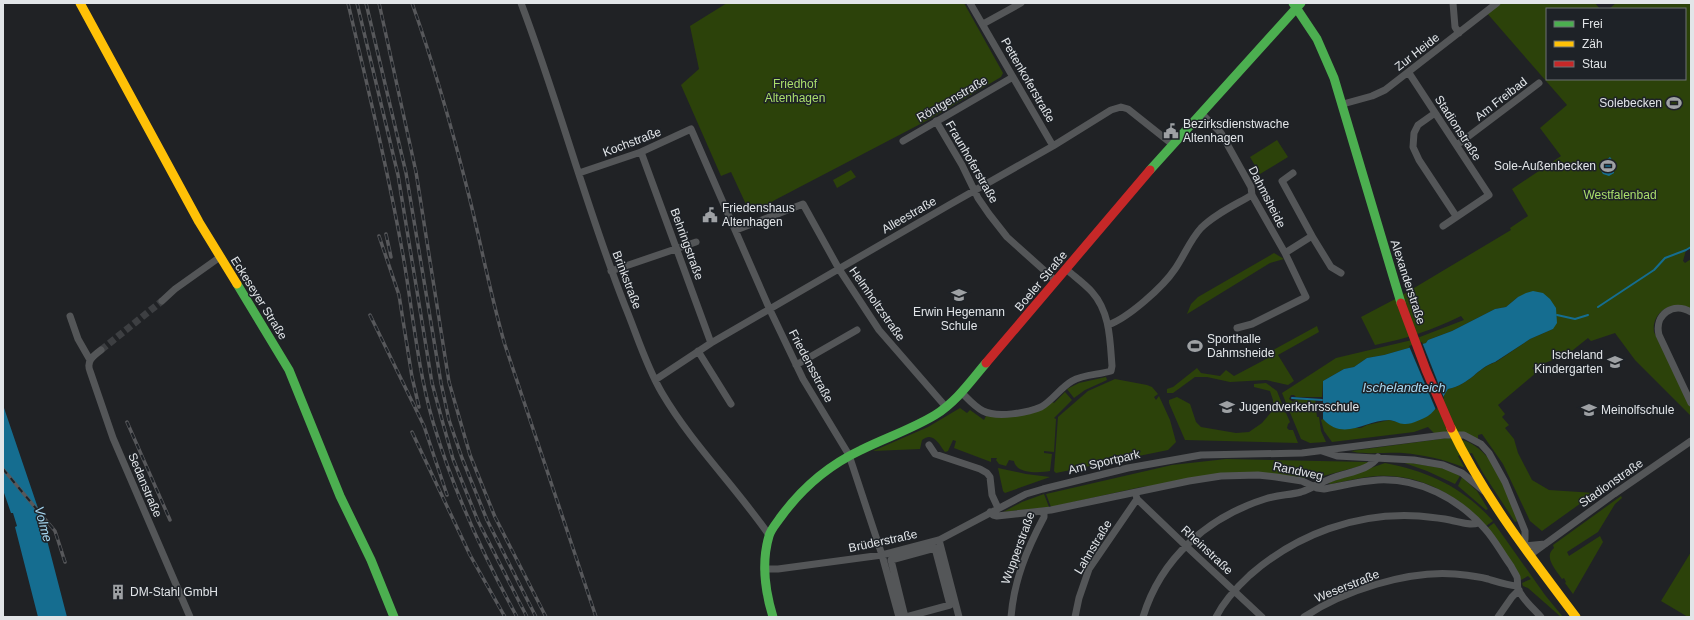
<svg xmlns="http://www.w3.org/2000/svg" width="1694" height="620" font-family="Helvetica,sans-serif">
<style>
.green{fill:#2c420a}
.water{fill:#156d90}
.pier{fill:#202225}
.lines{fill:none;stroke-linecap:round;stroke-linejoin:round}
.stream{stroke:#156d90;stroke-width:2}
.street-tunnel{stroke:#3d3f42;stroke-width:7;stroke-dasharray:7 3.5;stroke-linecap:butt}
.street{stroke:#545658;stroke-width:7}
.fast{stroke:#4caf50;stroke-width:9}
.slow{stroke:#ffc107;stroke-width:9}
.jam{stroke:#c62828;stroke-width:9}
.rail-casing{stroke:#57585b;stroke-width:3.5}
.rail{stroke:#1e2227;stroke-width:2;stroke-dasharray:6;stroke-linecap:butt}
.labels{text-anchor:middle;stroke-width:3;stroke-linejoin:round;paint-order:stroke}
.street-label{font-size:12px;fill:#e2e5e8;stroke:#1e2227}
.park-label{font-size:12px;fill:#aadf6b;stroke:#1e2227}
.poi-label{font-size:12px;fill:#e2e5e8;stroke:#1e2227;text-anchor:start}
.water-label{font-size:13px;font-style:italic;fill:#a6d7f1;stroke:#1e2227}
</style>
<rect width="100%" height="100%" fill="#202225"/>
<path class="green" d="M727,3H964L1003,73L1001,77L928,120L750,213L731,172L721,176L681,85L699,69L690,26Z
M1497,3H1595L1600,9H1547V79H1685V9H1609L1616,3H1691V247L1686,250L1683,261L1685,263L1691,259V309C1674,299 1651,311 1654,332L1691,406V416L1635,360L1615,333L1591,341L1588,338L1568,354L1532,368L1537,372L1498,405L1505,414L1502,417L1509,425L1505,428L1514,439L1518,453L1532,480L1549,490L1595,493L1542,531L1530,521L1503,464L1482,434L1478,435V440L1435,434L1428,427L1414,432L1332,442L1324,431L1321,420L1323,419L1327,422L1352,428H1361L1367,425L1389,420L1406,424L1428,416L1435,409L1448,389C1471,384 1477,368 1496,362L1530,339L1553,329L1518,297L1506,307L1495,309L1452,331L1428,340L1427,343L1384,355L1367,358L1354,367L1344,369L1323,381L1322,397H1296L1294,395H1291L1289,399L1293,402L1296,399L1315,400L1318,409H1316L1317,417H1319L1321,431L1326,442L1310,443L1301,439L1282,393L1336,358L1412,340L1464,320L1461,316C1433,330 1405,339 1375,345L1361,317L1399,297L1511,230L1510,228L1528,216L1512,189L1561,156L1540,128L1567,105L1486,12Z
M1277,140L1288,157L1260,174L1250,157Z
M851,170L856,177L837,188L833,180Z
M1274,253L1284,259L1270,263L1187,314L1191,304L1198,297Z
M1317,326L1319,332L1278,355L1294,381L1288,385L1266,380L1230,382L1207,377H1195L1173,393H1167V389L1173,387L1197,368L1201,373L1220,376L1226,370L1234,376L1268,358L1266,354Z
M1106,377L1107,380L1085,390L1074,398L1067,389L1079,383Z
M1115,379L1147,385L1152,387L1158,394L1154,397L1156,400L1159,396L1170,420L1176,442L1168,450L1056,473L1054,471L1058,417L1088,391Z
M1266,383L1277,391L1284,409L1283,412L1286,413L1290,422L1288,424L1287,428L1289,430H1293L1298,443L1185,440L1169,403V400L1177,397L1190,404L1196,422L1201,427L1236,433L1249,432L1262,423L1273,410V400L1270,391L1254,387V384Z
M1065,392L1072,400L1054,418L1056,419L1054,452L1044,451V453L1052,454L1050,471C1040,473 1016,474 1014,461L1009,460L1006,466L999,464L996,460L997,458H991V462L954,448L956,441L953,440L948,451L945,452C939,444 933,431 922,440L920,449L873,451L928,427L960,408L967,413L970,410L984,420L986,416L999,417L1051,401L1054,403Z
M1448,438C1458,439 1467,440 1475,446C1499,462 1508,497 1518,521L1515,522L1483,473L1472,453L1458,456L1464,467H1463C1443,459 1424,455 1403,453C1391,452 1360,455 1351,451Z
M1226,459L1368,462V464L1316,478H1302L1269,473L1141,487L1051,507L1046,494L1172,465Z
M1399,461L1447,469L1460,476L1455,484L1427,471Z
M1385,463C1428,471 1464,488 1493,521L1486,526C1459,495 1418,473 1377,476C1362,477 1346,481 1331,484L1328,483Z
M998,468L1026,474L1050,477L1005,493L1003,491Z
M1462,477L1477,491L1488,509L1486,510L1458,486Z
M1044,494L1049,507L1003,512L1022,502Z
M1621,496L1622,498L1615,504L1598,532L1567,552L1569,556L1600,536L1603,542L1573,594L1565,583L1566,582L1564,578L1562,579C1556,570 1543,557 1554,548L1553,545Z
M1494,523L1545,595L1563,617H1561L1528,588L1523,586L1522,583L1531,579L1528,576L1521,580L1487,528Z
M1691,552V617H1688L1661,601Z"/>
<path class="water" d="M1610,157L1616,165L1614,167V173L1609,176L1603,174L1600,169L1603,162Z
M1533,291L1543,293L1550,299L1556,308L1557,323L1553,329L1530,339L1495,362C1477,368 1471,384 1448,389C1442,398 1437,410 1428,416C1422,419 1411,425 1404,424C1399,424 1394,420 1389,420C1365,420 1344,442 1323,419V381L1344,369L1354,367L1367,358L1384,355L1426,343L1428,340L1452,331L1495,309L1506,307L1518,297L1526,293Z
M3,405L41,517L67,617H38L15,527L17,526L13,513H11L3,490Z"/>
<path class="pier" d="M1422,342L1444,398L1436,410L1409,346Z"/>
<g class="lines">
<path class="stream" d="M1598,307L1654,270L1665,258L1686,250L1691,247
M1557,315L1575,319L1588,315
M1292,398L1322,400"/>
<path class="street-tunnel" d="M101,350L162,301"/>
<path class="street" d="M521,3C559,103 586,207 625,306C637,335 646,366 662,393C692,444 735,486 769,535
M970,3L1053,146
M1453,3L1455,27L1459,33
M983,24L1021,3
M1409,73L1489,195L1443,226
M1343,104L1372,96L1385,90L1497,3
M1201,113L1221,133L1251,187L1252,195L1285,253L1306,297L1252,324L1237,328
M1435,113L1418,125L1414,133L1413,147L1419,160L1456,216
M936,121L962,165L978,198L989,214L1007,237L1056,281
M903,141L1013,77
M1457,145L1539,83
M641,152L711,343
M579,173L641,152L691,129L770,310L803,379L849,455L882,555L899,617
M1293,173L1282,181L1312,236
M736,230L803,204L839,269L879,330L946,407
M1285,253L1312,236L1331,267L1341,273
M611,271L696,242
M162,301L175,289L220,257
M1691,312C1673,301 1654,315 1659,335L1691,403
M70,316L78,339L90,360
M1108,325C1128,318 1163,287 1175,269C1184,256 1190,240 1201,228C1215,214 1235,205 1252,195
M101,350C93,356 86,361 90,371L113,438L190,617
M698,351L731,404
M796,365L857,330
M655,380L711,343L949,205L1053,146L1111,110L1121,107L1128,109L1172,144
M962,393C968,399 975,407 983,411C997,418 1027,413 1041,407C1052,401 1060,388 1072,381C1084,374 1098,375 1111,371L1112,366C1110,340 1110,312 1092,292C1085,284 1075,277 1066,269
M929,445L935,454L980,469L987,473L990,477L992,495L998,508
M1322,451L1337,456L1414,460L1443,465L1462,473L1484,491
M1137,499L1186,546L1262,617
M990,512L993,515L997,516L1051,510L1189,481L1221,476L1258,475L1276,477L1302,481L1317,488L1324,489C1341,486 1360,481 1378,480C1419,478 1458,498 1485,529C1495,540 1502,554 1511,566C1513,570 1515,573 1517,577C1518,581 1517,585 1518,589C1523,600 1533,608 1541,617
M939,540L959,617
M1530,555L1614,494L1691,441
M764,569H778L882,555L939,540L1026,494L1043,489L1128,468L1201,455L1302,453L1444,435H1464L1481,444L1489,453L1505,482L1525,531V539L1524,546L1545,544
M905,617L891,560L935,548L950,605L906,617
M1011,617C1014,580 1027,549 1044,517V511
M1075,617L1079,598L1089,569L1137,499L1136,495
M1143,617C1161,558 1208,517 1265,499C1277,495 1290,495 1301,492C1313,488 1323,481 1335,477C1349,472 1370,470 1378,457
M1216,617C1224,601 1237,587 1250,575C1297,534 1357,512 1419,516C1429,517 1440,518 1450,520C1460,522 1469,526 1479,523
M1304,617C1343,591 1408,570 1455,574C1465,575 1477,576 1488,579C1498,582 1507,585 1517,586
M1498,617L1512,597L1519,590"/>
<path class="fast" d="M1293,3L1317,39L1334,78L1401,303
M1150,170L1301,3
M237,284L289,370L340,496L371,560L394,617
M773,617C765,591 761,563 769,536C771,529 776,524 780,518C801,489 829,465 861,450C885,438 912,429 935,415C956,402 970,382 986,363"/>
<path class="slow" d="M80,3L199,222L237,284
M1451,428C1484,497 1531,557 1576,617"/>
<path class="jam" d="M1401,303L1426,370L1451,428
M986,363L1150,170"/>
<g class="rail-casing">
<path id="rail" d="M348,3C368,89 389,174 404,261C413,315 418,370 433,422C453,490 483,555 517,617
M357,3L398,175L432,383L442,420L453,459L478,521L527,617
M366,3L406,173L441,383L449,420L462,458L487,520L536,617
M379,3L416,172L449,382L470,455L495,517L546,617
M412,3C434,65 452,128 468,192C481,243 490,294 505,345L596,617
M386,234L391,257
M379,236L399,295L412,377L419,407
M370,315L424,426L447,495
M127,422L170,520
M412,432L470,555L505,617
M3,469L55,531L65,562"/>
</g>
<use href="#rail" class="rail"/>
</g>
<defs>
<g id="stadium-bare" transform="scale(1.2)"><path d="M0-5a6.5 5 0 1 0 0 10a6.5 5 0 1 0 0-10ZM-3.5-1.8h7v3.6h-7Z" fill="#9ea1a4" stroke="#1e2227" stroke-width="2.5" paint-order="stroke"/></g>
<g id="civic-bare" transform="scale(1.2)"><path d="M-.6-6.5H3V-4.5H.6V-3L4-1V1h2V6H-6V1h2V-1L-.6-3ZM-1.2 2.5V6h2.4V2.5Z" fill="#9ea1a4" stroke="#1e2227" stroke-width="2.5" paint-order="stroke"/></g>
<g id="school-bare" transform="scale(1.2)"><path d="M0-5L7-2L0 1L-7-2ZM-4 1L0 2.5L4 1V4Q0 6-4 4Z" fill="#9ea1a4" stroke="#1e2227" stroke-width="2.5" paint-order="stroke"/></g>
<g id="building-bare" transform="scale(1.2)"><path d="M-4-6H4V6H1V3H-1V6H-4ZM-2.5-4.3h1.7v1.8h-1.7ZM.8-4.3h1.7v1.8H.8ZM-2.5-1h1.7V.8h-1.7ZM.8-1h1.7V.8H.8Z" fill="#9ea1a4" stroke="#1e2227" stroke-width="2.5" paint-order="stroke"/></g>
</defs>
<g fill-rule="evenodd">
<use href="#stadium-bare" x="1674" y="103"/>
<use href="#civic-bare" x="1171" y="131"/>
<use href="#stadium-bare" x="1608" y="166"/>
<use href="#civic-bare" x="710" y="215"/>
<use href="#school-bare" x="959" y="295"/>
<use href="#stadium-bare" x="1195" y="346"/>
<use href="#school-bare" x="1615" y="362"/>
<use href="#school-bare" x="1227" y="407"/>
<use href="#school-bare" x="1589" y="410"/>
<use href="#building-bare" x="118" y="592"/>
</g>
<g class="labels">
<g class="street-label">
<text transform="translate(1417 52) rotate(-38)" y="4">Zur Heide</text>
<text transform="translate(1028 80) rotate(60)" y="4">Pettenkoferstraße</text>
<text transform="translate(952 99) rotate(-30)" y="4">Röntgenstraße</text>
<text transform="translate(1501 99) rotate(-38)" y="4">Am Freibad</text>
<text transform="translate(1458 128) rotate(57)" y="4">Stadionstraße</text>
<text transform="translate(632 142) rotate(-21)" y="4">Kochstraße</text>
<text transform="translate(972 162) rotate(60)" y="4">Fraunhoferstraße</text>
<text transform="translate(1267 197) rotate(63)" y="4">Dahmsheide</text>
<text transform="translate(909 215) rotate(-30)" y="4">Alleestraße</text>
<text transform="translate(687 244) rotate(70)" y="4">Behringstraße</text>
<text transform="translate(627 280) rotate(69)" y="4">Brinkstraße</text>
<text transform="translate(1041 281) rotate(-50)" y="4">Boeler Straße</text>
<text transform="translate(1408 282) rotate(72)" y="4">Alexanderstraße</text>
<text transform="translate(259 298) rotate(58)" y="4">Eckeseyer Straße</text>
<text transform="translate(877 304) rotate(55)" y="4">Helmholtzstraße</text>
<text transform="translate(811 366) rotate(62)" y="4">Friedensstraße</text>
<text transform="translate(1104 462) rotate(-13)" y="4">Am Sportpark</text>
<text transform="translate(1298 471) rotate(12)" y="4">Randweg</text>
<text transform="translate(1611 483) rotate(-35)" y="4">Stadionstraße</text>
<text transform="translate(145 485) rotate(67)" y="4">Sedanstraße</text>
<text transform="translate(883 541) rotate(-12)" y="4">Brüderstraße</text>
<text transform="translate(1093 547) rotate(-59)" y="4">Lahnstraße</text>
<text transform="translate(1018 548) rotate(-70)" y="4">Wupperstraße</text>
<text transform="translate(1207 550) rotate(43)" y="4">Rheinstraße</text>
<text transform="translate(1347 586) rotate(-22)" y="4">Weserstraße</text>
</g>
<g class="park-label">
<text x="795" y="88">Friedhof<tspan x="795" dy="14">Altenhagen</tspan></text>
<text x="1620" y="199">Westfalenbad</text>
</g>
<g class="poi-label">
<text x="1662" y="107" text-anchor="end">Solebecken</text>
<text x="1183" y="128">Bezirksdienstwache<tspan x="1183" dy="14">Altenhagen</tspan></text>
<text x="1596" y="170" text-anchor="end">Sole-Außenbecken</text>
<text x="722" y="212">Friedenshaus<tspan x="722" dy="14">Altenhagen</tspan></text>
<text x="959" y="316" text-anchor="middle">Erwin Hegemann<tspan x="959" dy="14">Schule</tspan></text>
<text x="1207" y="343">Sporthalle<tspan x="1207" dy="14">Dahmsheide</tspan></text>
<text x="1603" y="359" text-anchor="end">Ischeland<tspan x="1603" dy="14">Kindergarten</tspan></text>
<text x="1239" y="411">Jugendverkehrsschule</text>
<text x="1601" y="414">Meinolfschule</text>
<text x="130" y="596">DM-Stahl GmbH</text>
</g>
<g class="water-label">
<text x="1404" y="392">Ischelandteich</text>
<text transform="translate(44 524) rotate(75)" y="5">Volme</text>
</g>
</g>
<rect width="1694" height="620" fill="none" stroke="#e2e5e8" stroke-width="8"/>
<rect x="1546" y="8" width="140" height="72" fill="#1e2227" stroke="#6c7074"/>
<rect x="1554" y="21" width="20" height="6" fill="#4caf50" stroke="#6c7074"/>
<text x="1582" y="28" font-size="12" fill="#e2e5e8">Frei</text>
<rect x="1554" y="41" width="20" height="6" fill="#ffc107" stroke="#6c7074"/>
<text x="1582" y="48" font-size="12" fill="#e2e5e8">Zäh</text>
<rect x="1554" y="61" width="20" height="6" fill="#c62828" stroke="#6c7074"/>
<text x="1582" y="68" font-size="12" fill="#e2e5e8">Stau</text>
</svg>
